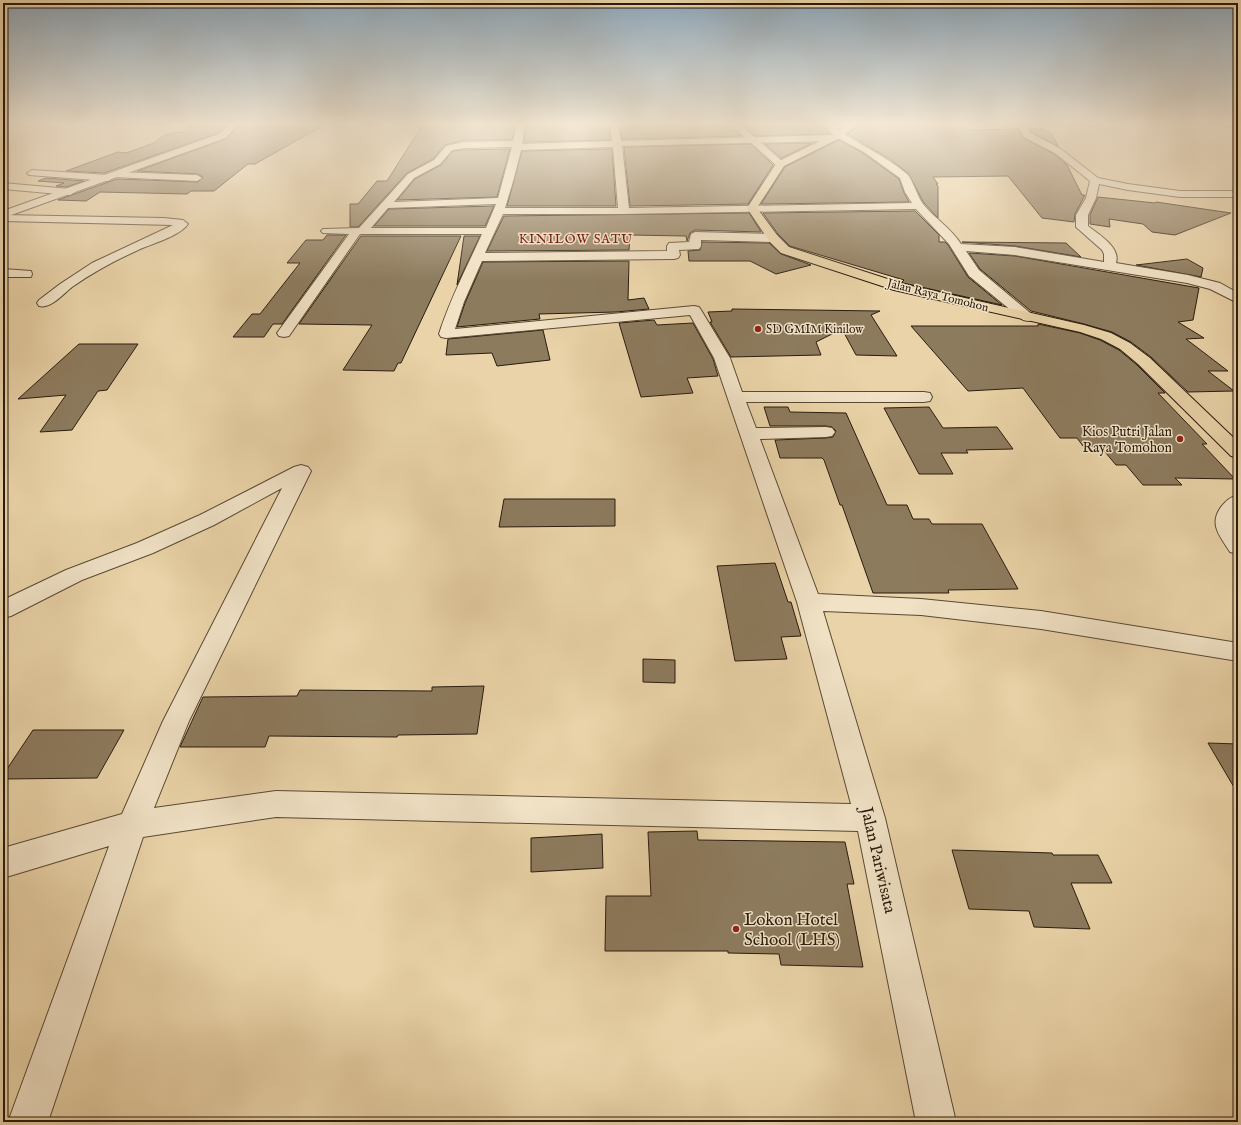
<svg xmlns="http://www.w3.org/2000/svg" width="1241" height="1125" font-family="'IM FELL English',serif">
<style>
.building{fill:#8d7b5e;stroke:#291b0d}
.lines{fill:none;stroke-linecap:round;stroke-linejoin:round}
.minor-casing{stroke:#594934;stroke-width:2}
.tertiary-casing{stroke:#594934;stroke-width:2}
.trunk-casing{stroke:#291b0d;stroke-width:2}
.minor{fill:#f1e2c6;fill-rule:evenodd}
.tertiary{fill:#f1e2c6;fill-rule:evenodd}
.trunk{fill:#ead3a8;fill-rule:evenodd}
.poi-dot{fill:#8f2418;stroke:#f1e2c6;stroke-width:1.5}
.labels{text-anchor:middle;stroke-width:3;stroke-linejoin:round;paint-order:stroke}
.far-street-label{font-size:12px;fill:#291b0d;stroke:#f1e2c6}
.far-poi-label{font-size:12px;fill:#291b0d;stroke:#f1e2c6;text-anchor:start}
.far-neighbourhood-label{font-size:13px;letter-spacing:1px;fill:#7a1f14;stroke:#f1e2c6}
.poi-label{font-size:14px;fill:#291b0d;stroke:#f1e2c6;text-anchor:end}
.near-street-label{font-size:17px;fill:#291b0d;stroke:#f1e2c6}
.near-poi-label{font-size:17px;fill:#291b0d;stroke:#f1e2c6;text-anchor:start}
</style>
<rect width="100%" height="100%" fill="#ead3a8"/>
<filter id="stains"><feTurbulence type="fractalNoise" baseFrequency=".005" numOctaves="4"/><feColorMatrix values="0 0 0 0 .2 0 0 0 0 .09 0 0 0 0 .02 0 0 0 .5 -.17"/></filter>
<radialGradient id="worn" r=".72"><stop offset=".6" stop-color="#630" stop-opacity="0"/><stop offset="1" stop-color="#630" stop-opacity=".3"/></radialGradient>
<path class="building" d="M197,124H228L218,133L104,173L66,171L118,152L126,153L154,143L161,137L172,133L184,132L190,126Z
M240,124H326L255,164H248L214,191H191L187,194L100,192L86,201L58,200L117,179L198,182L203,177L197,174L137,171L226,139Z
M423,124H516L512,140H464L445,145L433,159L407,173L358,227H350V204H358L377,181H387Z
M526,124H609L610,140L524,142Z
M619,124H729L741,136L622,139Z
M741,124H821L830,134L755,136Z
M955,124L959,127L966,126L971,130L1018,129L1023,138L1054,154L1067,165L1082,195H1085L1075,214L1074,222L1042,218L1008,176L933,177L938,184H936L938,186V218L924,203L908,173L890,159L848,134L858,125Z
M1030,129H1043L1052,134L1058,146L1031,132Z
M839,140L863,153L899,179L904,193L909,202L761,204L785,167Z
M812,143L781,158L765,144Z
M751,144L773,165L748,204L630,206L624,147Z
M510,149L497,197L397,200L415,179L441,165L453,151L464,150Z
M612,149L616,206H507L522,151Z
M46,178L84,181L66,187L56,186L64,183L38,181Z
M1098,197L1155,203L1156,202L1231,213L1175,235L1152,232L1143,224L1109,219L1110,227L1090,224V215Z
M494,206L485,226H374L389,209Z
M915,211L939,235V242H945L948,245L968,277L1002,305L903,283L902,282L904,280L790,246L778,234L763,213Z
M749,213L761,232L695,230L690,233L687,241L686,236L630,235L629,250L487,251L504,216Z
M327,235H346L282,324H273L264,337H233L252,314H260L300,263H287L306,240H323Z
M361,236H461L401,363H398L394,371L343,370L372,325L299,324Z
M464,236H480L457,285Z
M702,242L769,243L781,254L811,265L776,274L750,261H689L688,251L700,250Z
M962,242L1066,243L1081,257L1015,246Z
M969,253L1015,256L1199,288L1193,320L1178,322L1204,338L1186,339L1228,371H1208L1234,391L1188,392L1151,357L1131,342L1112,332L1084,324L1031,311L980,269Z
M1187,259L1203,268L1201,277L1136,265Z
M629,261L628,300L644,298L649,309L616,312L539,314L540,319L457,327L465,303L483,262Z
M732,309L880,311L871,315L897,356L856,355L842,329L816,342L821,355L731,357L710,322H712L708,312L732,311Z
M654,320L657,325L693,323L713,359L718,376L687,378L693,393L641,397L619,323Z
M1038,324L1080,333L1100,340L1119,350L1137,365L1165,393H1158L1207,444H1202L1235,479L1175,478L1182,485H1143L1126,465H1116L1100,446H1083L1077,438H1060L1023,388L968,391L911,326H1038Z
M543,330L550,360L497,366L492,353L446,355L448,339Z
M79,344H138L107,390L98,391L72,430L40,432L66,395L18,399Z
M764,407H788L790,412L846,413L887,505H907L913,519H929L932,524H982L1018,589L948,590L949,593H873L842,505H840L824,460L822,458H780L775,440L826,438L833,437L836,431L832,427L826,426H770Z
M929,407L943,428L997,427L1013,449L966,450L968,453H941L953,474H919L884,408Z
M504,499H615V526L499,527Z
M775,563L788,602H791L801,636L781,637L787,659L735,661L717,566Z
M643,659L675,660V683L643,682Z
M484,686L477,734L398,735L397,737L269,736L265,747H180L203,697L297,696L300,690L432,691V687Z
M33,730H124L97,778L3,779V775Z
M1208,743L1238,744V794Z
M697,831L698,840L845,842L854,884H847L863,967L781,965L779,954L728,953V951H605L606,896H651L648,832Z
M602,834L603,868L531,872V838Z
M952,850L1052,853L1053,855H1098L1112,883H1071L1090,929L1034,927L1029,911L969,909Z"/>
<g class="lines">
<g class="minor-casing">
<path id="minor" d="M517,124H525L522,144L612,141L610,124H618L621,141L831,135L835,138L831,141L622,146L629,208L912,203L905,192L900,178L864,152L836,137L822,124H831C854,143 884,154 907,174C912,178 917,196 923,204C934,218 951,228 961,244L1015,247L1104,262V254L1102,250L1076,227V215L1086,198L1090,181L1055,153L1024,137L1017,124H1025L1030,133L1061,149L1098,178L1128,184L1180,191H1238V197H1180L1128,190L1099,184L1096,198L1088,215V226C1098,234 1121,247 1116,263L1188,275L1220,283L1238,293V303L1210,289L1187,283L1015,255L966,251L979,270L1035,317L1033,320L1028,321L1023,320L969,276L949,244L916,209L624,214H503L485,253L667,251V246L669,243L689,242L691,234L695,232L773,234L777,235L779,238L777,241L773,242L701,240V246L699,249L679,250L680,255L678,258L674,259L482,261L464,302L455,329L694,306L699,307L701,310L730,358L742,392H924L930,393L932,397L930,401L924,402H746L756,428L826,427L832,428L835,432L832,436L826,437L760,439L818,594L921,599L1041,611L1238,643V661L1041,629L921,615L823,611L885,818L956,1122H916L858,831L276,817L143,837L48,1122H8L109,846L3,878V848L122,814L163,721L282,488L214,525L153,553L82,580L11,616L3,618V600L66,570L137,543L200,515L294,467L301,465L308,467L311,471L189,721L154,808L276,791L851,804L797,602L714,358L690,315L446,338L441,337L439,334C450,299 467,267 482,234H360L289,336L284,337L279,336L277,333L349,234L323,233L321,231L323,229L359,228L408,174L434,160L446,146L464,142L513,141ZM512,147L498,198L394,202L414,178L440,164L452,150L464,148ZM613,147L618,208H505L514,178L521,150ZM496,204L486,228H371L388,208Z
M1197,124H1238V126H1201Z
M32,170L108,175L113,178L108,181L29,175L27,173Z
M116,172L197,175L202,178L197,181L113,177L111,175Z
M3,183L70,189L75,192L70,195L3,189Z
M3,215L164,218L183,220L188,224C179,237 150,244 136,251C114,261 92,273 72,287C63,294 51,309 39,306L37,303L39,300L60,284L92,263L173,225L3,221Z
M3,269L31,271L32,274L31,277H3Z
M1238,495V512L1235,518L1238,530V554L1230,552C1221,537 1208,525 1221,507C1226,501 1230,497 1238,495Z"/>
</g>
<g class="tertiary-casing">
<path id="tertiary" d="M230,124H239L225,138L3,218V211L219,134Z
M730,124H739L783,162L785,164L783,166H777Z"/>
</g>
<g class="trunk-casing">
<path id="trunk" d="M848,124H857L842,137L784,166L757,208L777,235L789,247L903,284L1084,325L1111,333L1130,343L1150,358L1238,442V458L1231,456L1138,364L1120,349L1101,339L1080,332L894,290L781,253L769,241L747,208L777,162L836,133Z"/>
</g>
<use href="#minor" class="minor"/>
<use href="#tertiary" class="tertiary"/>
<use href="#trunk" class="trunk"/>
</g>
<linearGradient id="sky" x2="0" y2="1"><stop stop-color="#8ea7b9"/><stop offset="0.44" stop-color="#f6ebd8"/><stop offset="1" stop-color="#f6ebd8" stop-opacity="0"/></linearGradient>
<rect width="1241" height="281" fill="url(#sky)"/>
<g class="poi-dot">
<circle cx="758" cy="329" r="4"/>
<circle cx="1180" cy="439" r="4"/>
<circle cx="736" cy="929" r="4"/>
</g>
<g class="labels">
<g class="far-street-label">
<text transform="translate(938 295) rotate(14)" y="4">Jalan Raya Tomohon</text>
</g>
<g class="far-poi-label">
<text x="766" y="333">SD GMIM Kinilow</text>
</g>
<g class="far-neighbourhood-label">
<text x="576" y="243">KINILOW SATU</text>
</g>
<g class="poi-label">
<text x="1172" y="436">Kios Putri Jalan<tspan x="1172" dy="16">Raya Tomohon</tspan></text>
</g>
<g class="near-street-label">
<text transform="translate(879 860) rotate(77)" y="6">Jalan Pariwisata</text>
</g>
<g class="near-poi-label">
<text x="744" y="925">Lokon Hotel<tspan x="744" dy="20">School (LHS)</tspan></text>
</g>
</g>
<rect width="1241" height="1125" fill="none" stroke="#ead3a8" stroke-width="16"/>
<rect x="4" y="4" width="1233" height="1117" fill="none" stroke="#291b0d" stroke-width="2"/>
<rect x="8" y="8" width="1225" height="1109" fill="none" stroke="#291b0d"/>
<rect width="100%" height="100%" filter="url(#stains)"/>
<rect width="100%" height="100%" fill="url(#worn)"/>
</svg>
